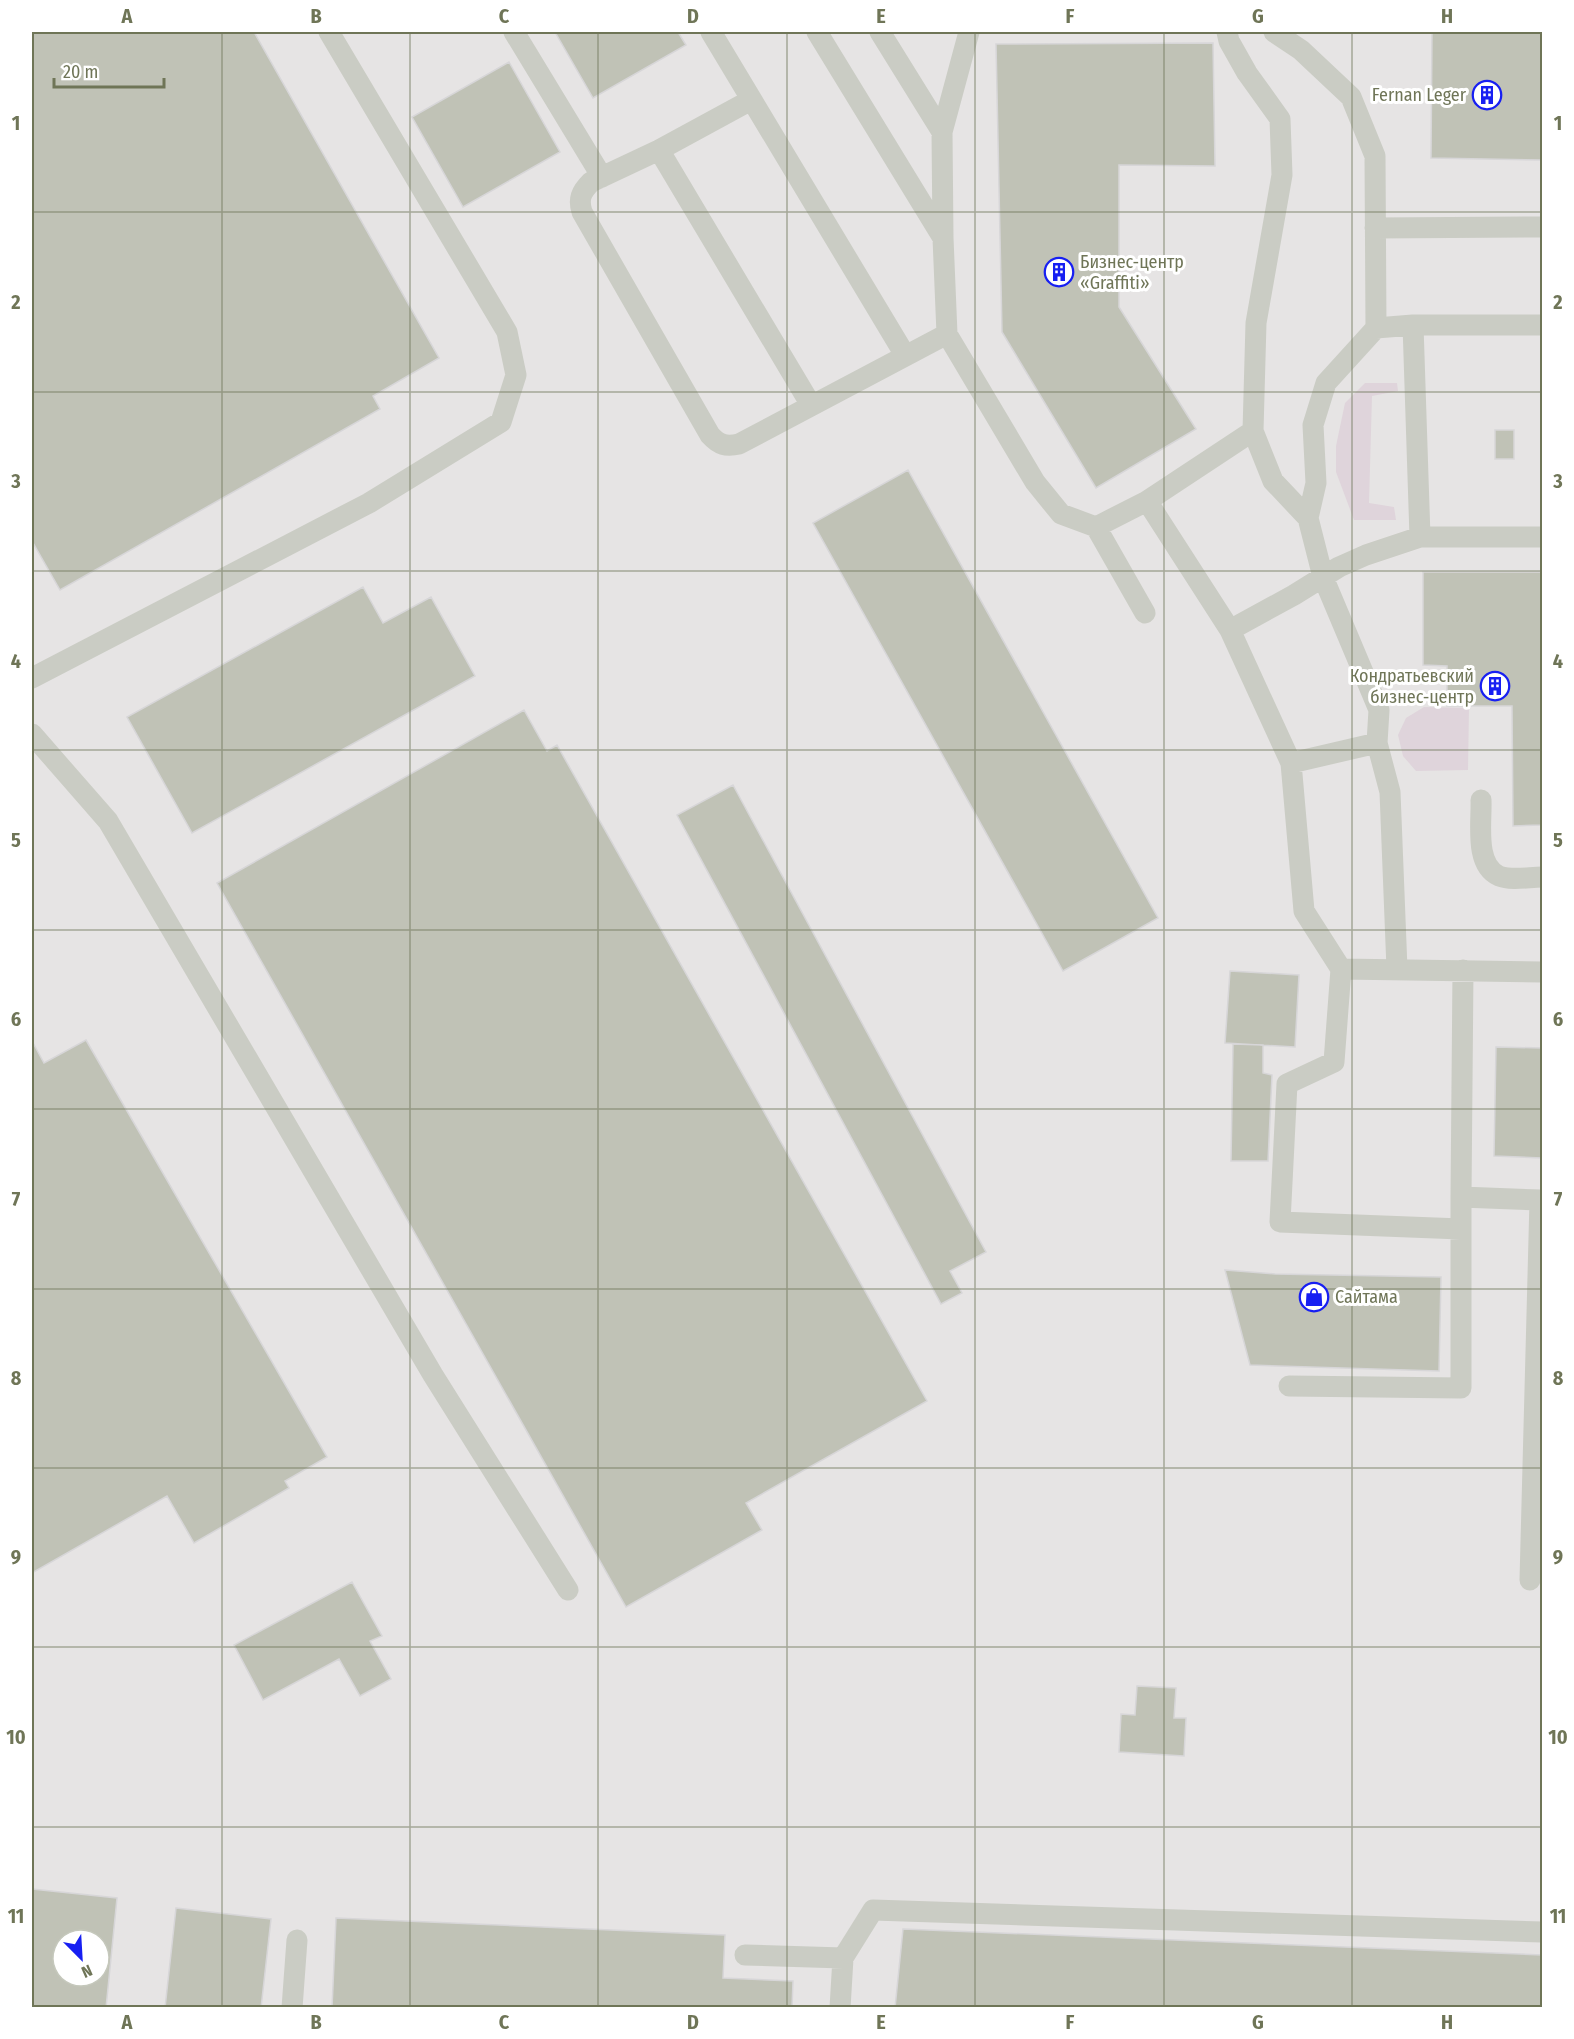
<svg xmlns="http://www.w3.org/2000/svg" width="1574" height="2039" font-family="'Fira Sans Condensed',sans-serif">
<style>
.built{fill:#e6e4e4;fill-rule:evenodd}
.green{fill:#dfd4db}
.building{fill:#c0c2b6;stroke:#d7d6d8;stroke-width:1.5;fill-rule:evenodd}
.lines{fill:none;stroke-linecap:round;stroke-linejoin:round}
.lane{stroke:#caccc4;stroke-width:21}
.grid{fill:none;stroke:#6f7557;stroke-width:1.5;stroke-opacity:0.55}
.labels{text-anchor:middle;stroke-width:6;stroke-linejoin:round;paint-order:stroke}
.poi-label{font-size:18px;fill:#6f7557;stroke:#fff;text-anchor:end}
.neatline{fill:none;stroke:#6f7557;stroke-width:2}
.grid-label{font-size:20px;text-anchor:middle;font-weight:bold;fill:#6f7557}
</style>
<rect width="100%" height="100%" fill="#f6f3f7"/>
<path class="built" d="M32,32H1542V2007L32,2008ZM63,1940H99V1976H63Z"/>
<path class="green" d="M1365,383H1397L1398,391L1372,396L1369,503L1394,507L1396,520H1354L1336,472V446L1345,403Z
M1424,707L1469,708L1468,770L1416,771L1403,756L1398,735L1406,718Z"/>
<path class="building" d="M32,32H254L439,358L373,396L380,409L60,590L32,541Z
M555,32H678L686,45L593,98Z
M1432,32H1542V160L1431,158Z
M1213,43L1215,166L1119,165V307L1196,429L1096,488L1002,332L996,44Z
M509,62L560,152L463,207L412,117Z
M1495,430H1514V459H1495Z
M908,470L1158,918L1063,971L813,523Z
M1423,572H1542V825L1513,826L1512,706H1447V666L1423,665Z
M363,587L383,623L431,597L475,676L192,833L127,717Z
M524,710L547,751L557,745L927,1401L746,1503L762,1530L626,1607L217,883Z
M733,785L986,1252L950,1271L962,1293L941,1304L677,815Z
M1230,971L1299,975L1295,1047L1225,1043Z
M86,1040L327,1457L285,1481L289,1488L194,1543L167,1496L32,1573V1041L44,1063Z
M1233,1044L1263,1045V1073L1272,1075L1268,1161H1231Z
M1496,1047L1542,1048V1158L1494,1156Z
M1225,1270L1275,1274L1441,1277L1439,1371L1250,1365Z
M352,1582L382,1636L370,1641L391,1679L360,1696L339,1659L263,1700L234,1645Z
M1137,1686L1176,1688L1174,1718H1186L1184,1756L1119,1752L1121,1714L1135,1715Z
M32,1889L117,1898L106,2008H32ZM63,1940H99V1976H63Z
M176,1908L271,1919L261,2008H165Z
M336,1918L725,1935L723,1978L793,1981L792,2008H332Z
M903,1929L1542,1955V2008H895Z"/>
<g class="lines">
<path class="lane" d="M514,32L602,177
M711,32L905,355
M817,32L943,238
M880,32L942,132
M969,32L942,132L943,238L947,334L1035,482L1061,514L1096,527L1147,501L1230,630L1291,763L1304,911L1341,969L1542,972
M1227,32L1229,41L1247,73L1280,119L1282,175L1256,323L1253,431L1273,481L1308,518
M1274,32L1301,50L1351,97L1375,156L1376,328L1326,383L1313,425L1316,483L1308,518L1323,577L1379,710L1377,743L1390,792L1397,969
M751,100L659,150L591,182C581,192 578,199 582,212L710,435C719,445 726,447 739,444L947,334
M659,150L811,405
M1375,228L1542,227
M1413,325L1420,537
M1376,328L1413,325H1542
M1147,501L1253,431
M1096,527L1145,613
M1230,630L1294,595L1339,567L1366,555L1420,537H1542
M32,678L369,503L501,422L516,375L507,332L329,32
M32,734L108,821L433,1375L568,1590
M1291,763L1377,743
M1481,800C1482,822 1474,865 1499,876C1512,881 1529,877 1542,877
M1341,969L1334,1062L1287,1084L1280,1222L1461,1229
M1463,970L1461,1197L1540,1200L1530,1580
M1289,1386L1461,1388V1197
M745,1955L843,1958
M292,2008L297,1940
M840,2008L843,1958L873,1910L1542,1932"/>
</g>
<path class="grid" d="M222,32V2008M410,32V2008M598,32V2008M787,32V2008M975,32V2008M1164,32V2008M1352,32V2008M32,212H1542M32,392H1542M32,571H1542M32,750H1542M32,930H1542M32,1109H1542M32,1289H1542M32,1468H1542M32,1647H1542M32,1827H1542"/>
<defs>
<g id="building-ring" transform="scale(1.5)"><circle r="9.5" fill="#fff" stroke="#171ff2" stroke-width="1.5"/><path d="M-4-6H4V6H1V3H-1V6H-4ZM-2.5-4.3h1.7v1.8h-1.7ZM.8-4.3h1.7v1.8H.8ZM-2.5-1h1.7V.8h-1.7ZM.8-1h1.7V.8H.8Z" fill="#171ff2"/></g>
<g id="shop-ring" transform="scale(1.5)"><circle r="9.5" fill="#fff" stroke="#171ff2" stroke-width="1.5"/><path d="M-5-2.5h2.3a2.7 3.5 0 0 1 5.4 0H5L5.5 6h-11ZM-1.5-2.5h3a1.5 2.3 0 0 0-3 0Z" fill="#171ff2"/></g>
</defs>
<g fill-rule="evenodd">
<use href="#building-ring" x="1487" y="95"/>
<use href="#building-ring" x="1059" y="272"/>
<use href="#building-ring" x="1495" y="686"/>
<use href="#shop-ring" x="1314" y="1297"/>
</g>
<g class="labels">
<g class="poi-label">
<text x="1466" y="101">Fernan Leger</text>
<text x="1080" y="268" text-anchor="start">Бизнес-центр<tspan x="1080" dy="21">«Graffiti»</tspan></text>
<text x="1474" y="682">Кондратьевский<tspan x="1474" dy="21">бизнес-центр</tspan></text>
<text x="1335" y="1303" text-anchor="start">Сайтама</text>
</g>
</g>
<rect width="1574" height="2039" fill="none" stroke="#ffffff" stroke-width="66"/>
<g transform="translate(81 1958) rotate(156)"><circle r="28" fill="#ffffff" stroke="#c5c8bc" stroke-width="1.5"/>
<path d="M0-4.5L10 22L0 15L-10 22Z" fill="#171ff2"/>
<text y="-9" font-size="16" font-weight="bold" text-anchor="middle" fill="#6f7557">N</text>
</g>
<path d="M54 78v9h110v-9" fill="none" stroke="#6f7557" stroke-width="3"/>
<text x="63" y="78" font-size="18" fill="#6f7557" stroke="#ffffff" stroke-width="4.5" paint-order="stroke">20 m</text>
<rect x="33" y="33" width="1508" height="1973" class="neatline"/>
<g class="grid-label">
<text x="127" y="23">A</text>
<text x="316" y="23">B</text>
<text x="504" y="23">C</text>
<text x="693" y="23">D</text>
<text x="881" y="23">E</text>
<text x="1070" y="23">F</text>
<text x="1258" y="23">G</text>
<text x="1447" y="23">H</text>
<text x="16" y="130">1</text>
<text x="1558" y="130">1</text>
<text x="16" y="309">2</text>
<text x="1558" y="309">2</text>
<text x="16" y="488">3</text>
<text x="1558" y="488">3</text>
<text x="16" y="668">4</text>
<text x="1558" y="668">4</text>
<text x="16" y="847">5</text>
<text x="1558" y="847">5</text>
<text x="16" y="1026">6</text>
<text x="1558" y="1026">6</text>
<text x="16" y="1206">7</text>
<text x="1558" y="1206">7</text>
<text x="16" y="1385">8</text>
<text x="1558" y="1385">8</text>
<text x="16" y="1564">9</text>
<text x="1558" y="1564">9</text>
<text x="16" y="1744">10</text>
<text x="1558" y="1744">10</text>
<text x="16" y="1923">11</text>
<text x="1558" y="1923">11</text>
<text x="127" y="2029">A</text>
<text x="316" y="2029">B</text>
<text x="504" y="2029">C</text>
<text x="693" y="2029">D</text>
<text x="881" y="2029">E</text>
<text x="1070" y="2029">F</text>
<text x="1258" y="2029">G</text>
<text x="1447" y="2029">H</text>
</g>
</svg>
